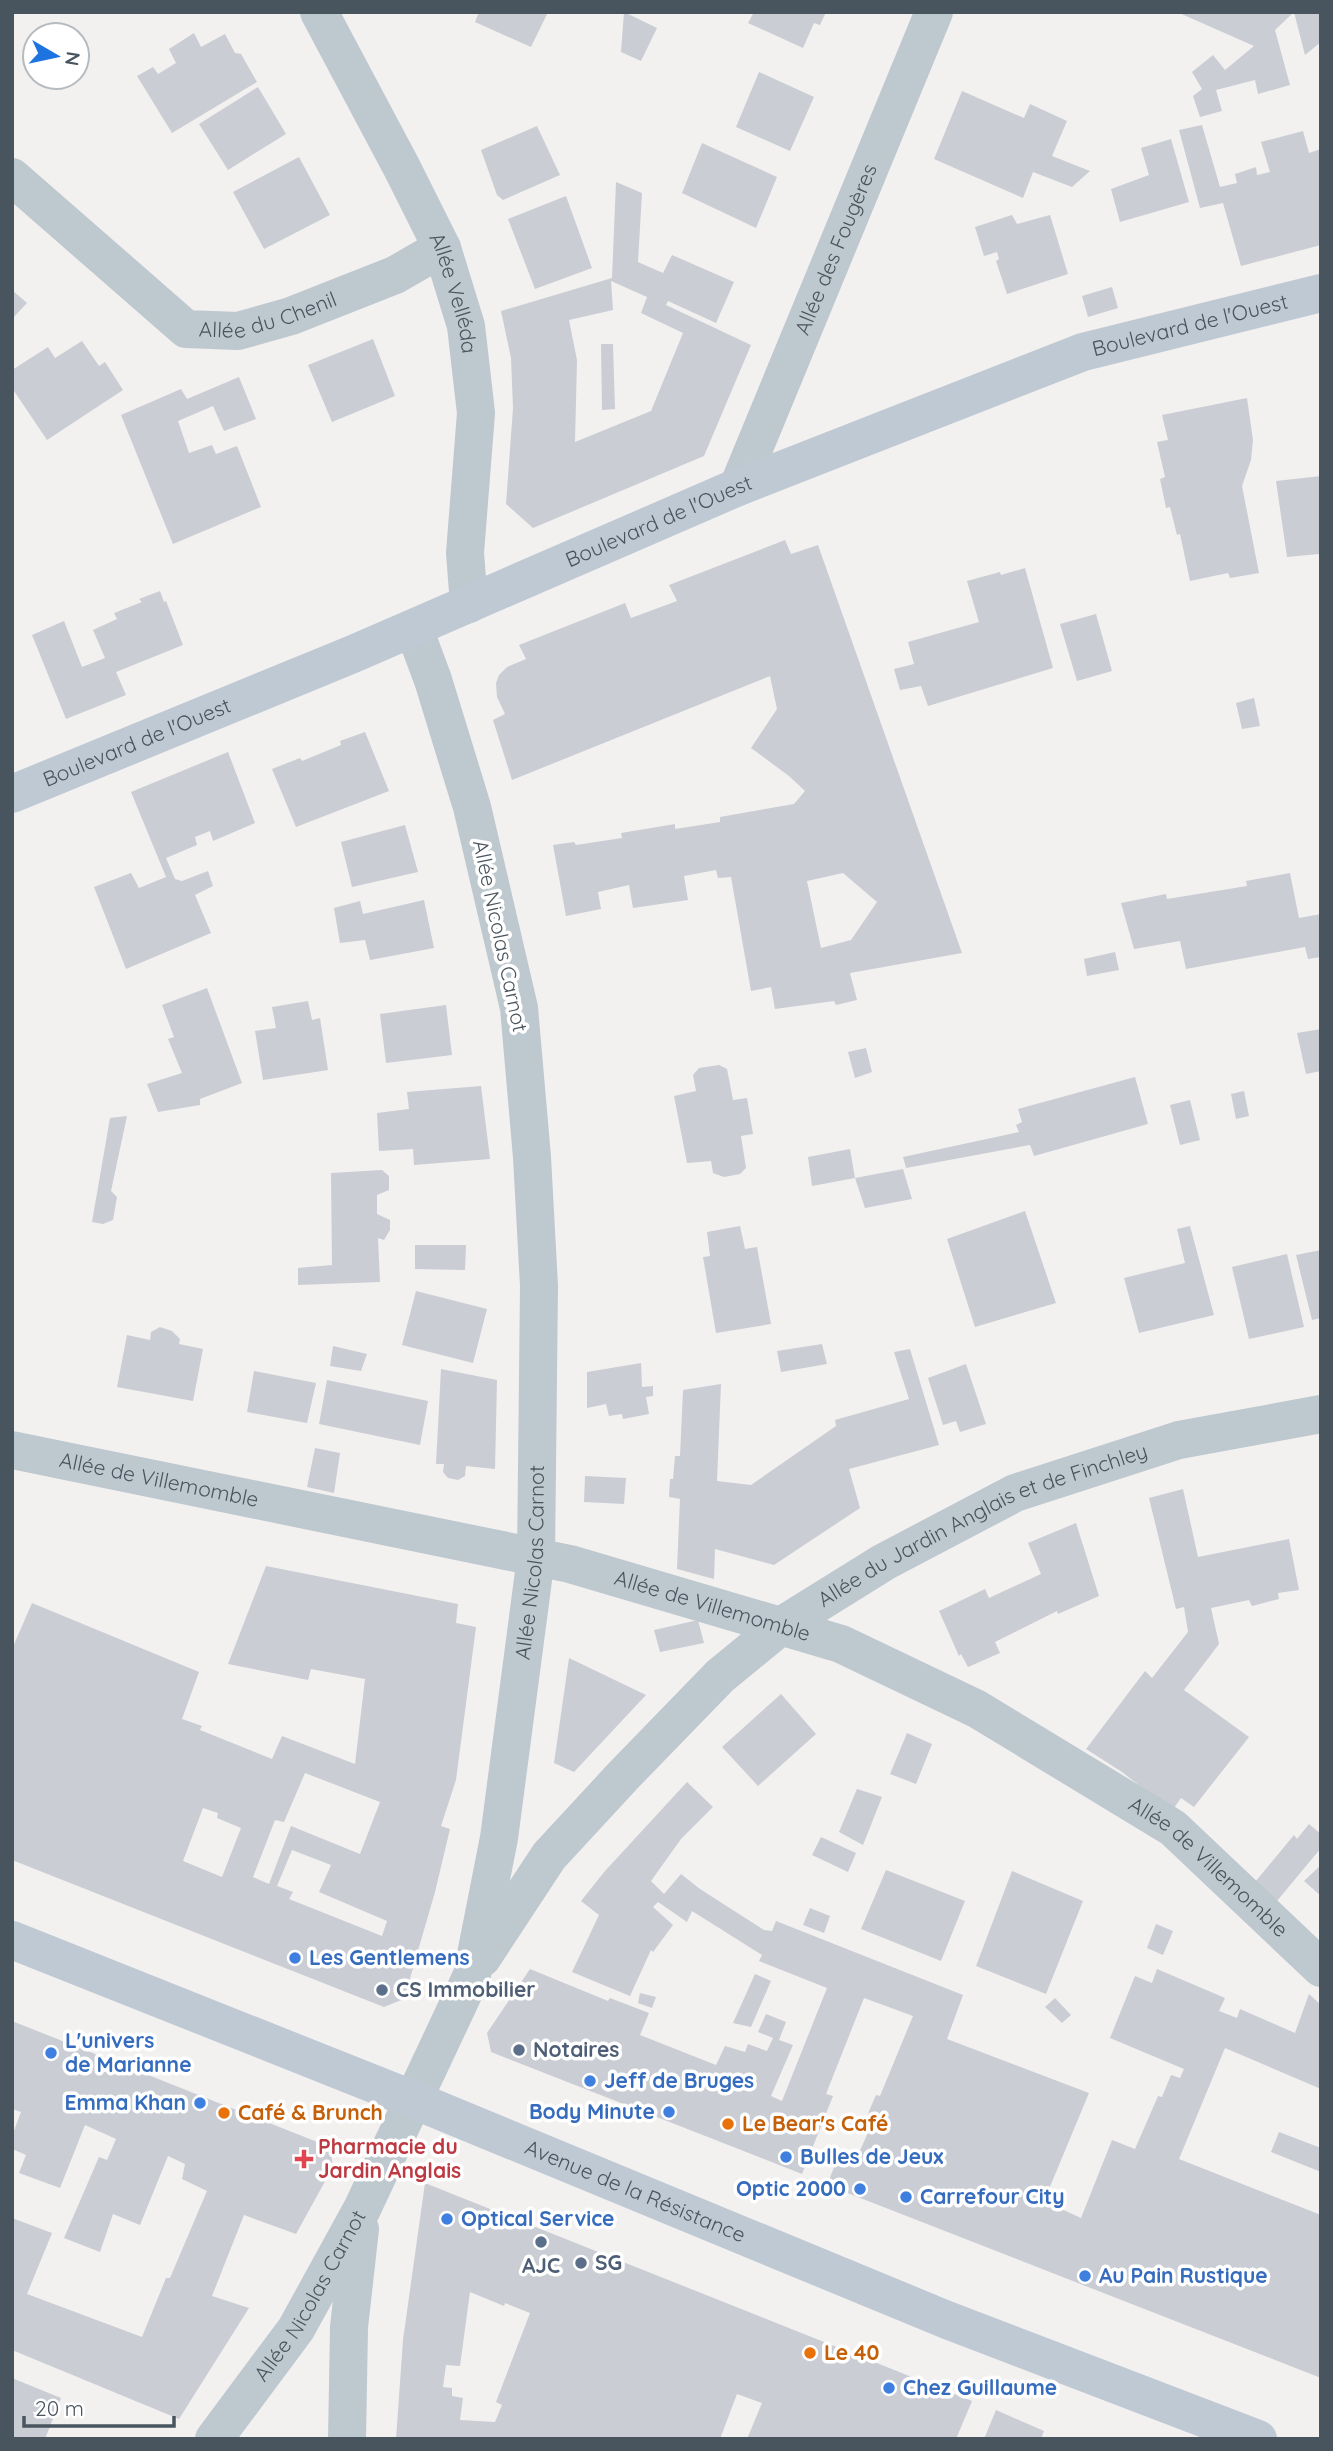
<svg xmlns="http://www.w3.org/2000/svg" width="1333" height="2451" font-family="Quicksand,sans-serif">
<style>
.building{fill:#cacdd3;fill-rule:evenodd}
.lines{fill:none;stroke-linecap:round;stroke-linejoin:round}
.street{stroke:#bec8cf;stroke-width:38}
.secondary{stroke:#bfc9d3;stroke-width:38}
.shop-dot{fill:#3f7fe0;stroke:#fff;stroke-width:2.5}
.service-dot{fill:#5c6f8a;stroke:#fff;stroke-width:2.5}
.food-dot{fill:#e8710a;stroke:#fff;stroke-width:2.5}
.health-dot{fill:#e0444e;stroke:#fff;stroke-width:2.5}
.labels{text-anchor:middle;stroke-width:7;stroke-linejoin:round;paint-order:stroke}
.street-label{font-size:21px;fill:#48545e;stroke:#fff}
.shop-label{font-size:21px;font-weight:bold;fill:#366cbe;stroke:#fff;text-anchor:start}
.service-label{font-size:21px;font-weight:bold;fill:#4e5e75;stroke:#fff;text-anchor:start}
.food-label{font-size:21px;font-weight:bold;fill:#c56008;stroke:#fff;text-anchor:start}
.health-label{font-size:21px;font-weight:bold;fill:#be3a42;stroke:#fff;text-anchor:start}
</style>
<rect width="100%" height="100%" fill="#f3f0f0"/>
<path class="building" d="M479,12H548L531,47L475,22Z
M624,12L657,28L641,61L621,52Z
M754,12H826L820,25L814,23L803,48L748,23Z
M1177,12H1294L1275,30L1290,85L1258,94L1255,80L1216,90L1222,111L1200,117L1193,96L1202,89L1192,72L1213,55L1225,70L1254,46Z
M1294,12H1321V42L1305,55Z
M194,33L201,47L225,34L235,53L241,54L257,82L172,133L137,76L153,67L158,74L176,63L169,49Z
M759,72L814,97L790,151L736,127Z
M258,87L286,134L228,170L199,124Z
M962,91L1024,118L1030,104L1067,121L1052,156L1090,171L1072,187L1033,172L1023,198L934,159Z
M1202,125L1220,187L1237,183L1235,174L1256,167L1257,175L1270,172L1261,142L1303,131L1309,153L1321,149V245L1241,266L1223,203L1200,208L1179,130Z
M537,126L560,175L503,200L497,195L481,150Z
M1171,139L1189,202L1120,222L1111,189L1149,175L1141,148Z
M702,143L777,177L756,228L682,193Z
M299,157L330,215L264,249L233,192Z
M616,182L642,193L638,262L663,273L672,255L734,282L716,323L668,301L666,305L751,345L704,456L533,528L506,504L513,408L511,358L501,311L612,278ZM611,281L647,297L641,313L683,333L651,411L575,442L577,360L569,320L613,310Z
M566,196L592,268L535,289L508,219Z
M1012,215L1017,224L1050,215L1068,274L1007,294L996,261L999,259L997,252L984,256L975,227Z
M1112,287L1118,308L1088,317L1082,296Z
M12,290L27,303L12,319Z
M373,339L395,396L332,422L308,365Z
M82,341L99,366L105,362L123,390L47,440L12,388V370L48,347L55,358Z
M601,344H613L615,409L602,410Z
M239,377L256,419L224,431L213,406L178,421L189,453L212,445L216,454L237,446L261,507L173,544L121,415L181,389L187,399Z
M1247,398L1253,440L1251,460L1242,486L1259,573L1230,578L1228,573L1190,581L1180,534L1177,535L1170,507L1166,508L1160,479L1165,477L1157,442L1168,440L1162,415Z
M1321,476V557L1319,554L1287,557L1276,481Z
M785,540L791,554L818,545L962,953L850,973L857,1000L836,1005L834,1001L775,1009L771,987L751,991L731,877L718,878L716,870L684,876L688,900L633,908L629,885L598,892L601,909L566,916L553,845L574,842L576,845L622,838L621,833L675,824V829L720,822V817L794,804L805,791L789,776L751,748L777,709L770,676L512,780L493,720L505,714L497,697L496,683L499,675L507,667L526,659L519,645L625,603L631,618L677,601L669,585ZM843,873L877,902L851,940L821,948L807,881Z
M1025,568L1053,668L928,706L921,686L900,690L894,669L914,664L908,642L979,622L967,581L1000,572L1001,575Z
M160,591L164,602L166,601L183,645L116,672L126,695L66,719L32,635L64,621L82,667L105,658L93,630L117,619L114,613L142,602L139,599Z
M1096,614L1112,671L1077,681L1060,624Z
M1254,698L1260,726L1242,729L1236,703Z
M365,732L389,791L296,827L272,769L300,758L302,761L341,745L340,741Z
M228,752L255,823L213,841L210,831L195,837L197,845L166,858L175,879L182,881L208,871L213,886L195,895L211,933L126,969L94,887L131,873L139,888L166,877L131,792Z
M405,825L418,872L352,887L341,842Z
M1290,873L1299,918L1321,914V957L1308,959L1305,947L1186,969L1180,941L1134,949L1121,903L1166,894L1167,899L1247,886L1246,881Z
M424,900L434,948L370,960L365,940L340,943L334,908L360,901L363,914Z
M1115,952L1119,970L1087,976L1084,959Z
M207,988L242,1083L200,1099V1105L158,1112L147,1084L182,1073L168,1039L174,1037L162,1005Z
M308,1001L312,1020L320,1018L328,1070L263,1080L255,1031L276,1028L272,1007Z
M446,1005L452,1055L386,1063L380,1014Z
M1321,1029V1071L1306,1074L1297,1033Z
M866,1048L872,1072L855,1078L848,1052Z
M719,1065L727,1069L733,1100L747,1098L753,1134L741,1136L746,1168L740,1174L724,1177L713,1173L711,1161L687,1163L674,1096L696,1091L693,1075L699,1068Z
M1135,1077L1148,1124L1034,1156L1030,1145L906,1168L903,1157L1019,1132L1016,1125L1022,1122L1018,1109Z
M481,1086L490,1159L414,1165L413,1149L379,1151L377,1113L409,1109L407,1092Z
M1244,1091L1249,1116L1236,1119L1231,1094Z
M1190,1100L1200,1140L1180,1145L1170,1105Z
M127,1116L111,1191L117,1197L113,1220L103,1224L92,1222L110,1118Z
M850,1149L855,1178L812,1186L808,1157Z
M903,1169L912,1199L865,1208L855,1178Z
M382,1170L389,1176V1190L377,1195V1214L390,1220V1230L384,1240L378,1238L380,1282L298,1285V1268L332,1265L331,1173Z
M1025,1211L1056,1303L975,1327L947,1239Z
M740,1226L745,1249L757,1247L771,1324L716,1333L703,1257L710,1256L707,1232Z
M1190,1226L1214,1315L1139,1333L1124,1278L1185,1263L1177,1229Z
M415,1245H466L465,1270L415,1269Z
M1321,1250V1318L1312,1320L1296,1255Z
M1287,1254L1304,1327L1249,1339L1232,1267Z
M416,1291L487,1309L473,1363L402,1345Z
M160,1327L172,1331L180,1339L179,1344L203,1349L193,1401L117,1387L127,1335L150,1340L151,1332Z
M822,1344L827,1364L781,1372L777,1351Z
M333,1346L367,1354L361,1371L330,1366Z
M910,1349L939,1445L849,1469L860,1508L774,1565L715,1549L714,1579L677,1569L680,1499L669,1497L670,1479H673L675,1456H680L683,1390L721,1384L717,1481L751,1485L836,1426L835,1420L909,1399L894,1352Z
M641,1363L642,1387L653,1386V1396L646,1397L649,1414L623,1419L622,1414L609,1416L606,1404L587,1408V1372Z
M966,1364L986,1424L960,1432L956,1421L943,1425L928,1378Z
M441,1369L497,1380L495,1469L466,1466L465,1476L458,1480L448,1478L443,1472L444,1464H436Z
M254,1371L316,1383L307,1423L247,1412Z
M327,1380L428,1401L420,1445L319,1424Z
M315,1448L340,1453L334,1493L307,1487Z
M585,1476L626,1478L624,1504L584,1502Z
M1183,1489L1198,1557L1289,1539L1299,1590L1278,1593L1279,1599L1252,1606L1249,1600L1211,1608L1219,1644L1184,1690L1249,1737L1194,1807L1181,1798L1172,1811L1122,1772L1086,1749L1145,1671L1152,1678L1188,1632L1184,1607L1176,1609L1149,1498Z
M1076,1523L1099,1596L1058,1614L1057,1611L995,1642L1000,1653L968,1667L961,1654L959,1656L939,1611L985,1589L989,1598L1041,1574L1028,1543Z
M266,1566L458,1604L456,1623L476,1627L456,1780L441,1826L450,1829L435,1892L404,1999L384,2007L12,1860V1649L32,1603L199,1672L182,1719L202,1726L200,1730L272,1759L282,1736L355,1764L365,1679L311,1669L308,1680L228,1664ZM305,1773L380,1802L360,1854L291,1826L269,1884L253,1877L275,1820L284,1822ZM203,1808L218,1813L217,1818L241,1828L222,1877L183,1861ZM292,1850L331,1865L319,1892L387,1921L382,1936L289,1899L293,1892L277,1886Z
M698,1620L704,1643L660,1652L654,1630Z
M569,1658L646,1695L574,1772L554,1763Z
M781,1694L816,1734L758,1786L722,1747Z
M907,1733L932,1744L916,1784L890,1774Z
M687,1782L713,1807L681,1839L651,1881L664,1894L681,1874L700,1889L764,1930L772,1931L776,1921L963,1995L947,2039L1089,2093L1044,2201L1081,2218L1112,2140L1135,2149L1158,2096L1162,2097L1171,2075L1180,2078L1184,2069L1110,2038L1135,1976L1152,1983L1157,1969L1225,1998L1219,2011L1237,2018L1240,2009L1295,2033L1309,1994L1321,2005V2089L1225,2048L1179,2159L1321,2215V2378L827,2185L839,2155L855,2162L873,2121L867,2118L869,2111L876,2095L880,2096L913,2016L864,1998L826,2094L833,2096L802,2174L491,2052L487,2033L530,1969L608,2001L610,1998L649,2013L640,2035L716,2065L725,2046L745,2052L748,2044L767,2051L773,2038L758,2032L766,2014L786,2022L779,2040L793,2045L771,2096L782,2101L827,1988L759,1961L762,1955L692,1911L687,1922L658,1902L653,1907L673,1925L653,1952L651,1950L630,1996L572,1972L599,1915L581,1901L605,1871Z
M857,1789L882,1797L863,1845L839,1832Z
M1309,1824L1321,1834V1848L1277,1901L1255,1882L1294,1835L1297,1839Z
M821,1837L856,1853L848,1872L812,1855Z
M1321,1865V1896L1304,1881Z
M886,1870L965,1901L941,1961L861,1929Z
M1012,1871L1083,1901L1046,1994L976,1966Z
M810,1908L830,1916L824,1933L803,1925Z
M1156,1924L1173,1931L1163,1955L1147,1948Z
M755,1974L771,1981L751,2027L733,2023Z
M640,1993L656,1997L652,2008L638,2003Z
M1055,1998L1071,2015L1062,2023L1045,2007Z
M12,2021L330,2147L333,2167L296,2234L244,2215L212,2296L249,2308L179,2419L12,2350V2218L52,2233L27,2294L142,2337L166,2278H170L207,2191L182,2179L185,2164L168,2156L140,2225L113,2214L100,2252L64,2238L99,2157L107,2160L116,2139L85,2125L60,2188L19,2173L26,2155L12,2149V2136L21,2112L12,2109Z
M1279,2132L1321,2148V2172L1271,2152Z
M425,2183L972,2401L956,2439H747L762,2403L737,2394L720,2439H396L403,2340ZM470,2292L504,2306L505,2303L530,2313L496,2402L502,2405L495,2422L460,2420L463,2398L452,2396V2388L443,2387L446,2365L460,2366Z
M12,2378L61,2398L45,2439H12Z
M996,2410L1044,2431L1041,2439H984Z"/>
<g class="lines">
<g class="street">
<path id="s1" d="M319,12L402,168L442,248L466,326L476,413L465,553L469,604"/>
<path id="s2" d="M12,177L186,329L238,331L291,316L395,275L442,248"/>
<path id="s3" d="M738,487L934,12"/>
<path id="s4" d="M12,1450L570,1564L841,1644L977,1709L1173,1828L1321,1968"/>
<path id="s5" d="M482,1958L549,1856L622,1777L720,1676L781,1626L884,1562L1015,1493L1179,1440L1321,1414"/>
<path id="s6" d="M214,2439L296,2329L362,2209L472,1975L499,1838L536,1557L539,1286L532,1157L519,1008L472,807L433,680L414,629"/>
<path d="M347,2439L349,2327L360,2229"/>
</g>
<g class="secondary">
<path id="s7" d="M12,794L353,654L738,487L1083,352L1321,293"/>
<path id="s8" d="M12,1940L414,2100L947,2320L1258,2439"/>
</g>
</g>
<g class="shop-dot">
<circle cx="295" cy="1958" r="7"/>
<circle cx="51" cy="2053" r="7"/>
<circle cx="590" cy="2081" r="7"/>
<circle cx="200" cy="2103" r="7"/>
<circle cx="669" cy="2112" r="7"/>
<circle cx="786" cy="2157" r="7"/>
<circle cx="860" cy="2189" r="7"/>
<circle cx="906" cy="2197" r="7"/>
<circle cx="447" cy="2219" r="7"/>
<circle cx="1085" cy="2276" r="7"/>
<circle cx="889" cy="2388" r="7"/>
</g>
<g class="service-dot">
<circle cx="382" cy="1990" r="7"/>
<circle cx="519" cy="2050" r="7"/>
<circle cx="541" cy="2242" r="7"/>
<circle cx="581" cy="2263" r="7"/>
</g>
<g class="food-dot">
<circle cx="224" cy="2113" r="7"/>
<circle cx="728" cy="2124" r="7"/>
<circle cx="810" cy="2353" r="7"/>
</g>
<path class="health-dot" d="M300.5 2148.5h7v7h7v7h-7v7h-7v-7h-7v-7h7z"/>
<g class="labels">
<g class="street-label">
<text dy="7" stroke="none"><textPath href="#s3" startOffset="257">Allée des Fougères</textPath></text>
<text dy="7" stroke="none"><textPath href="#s1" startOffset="313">Allée Velléda</textPath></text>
<text dy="7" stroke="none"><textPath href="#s2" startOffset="315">Allée du Chenil</textPath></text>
<text dy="7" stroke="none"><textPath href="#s7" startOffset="1269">Boulevard de l'Ouest</textPath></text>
<text dy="7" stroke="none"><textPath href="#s7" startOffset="702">Boulevard de l'Ouest</textPath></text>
<text dy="7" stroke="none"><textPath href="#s7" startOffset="135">Boulevard de l'Ouest</textPath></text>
<text transform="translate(500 936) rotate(78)" y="7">Allée Nicolas Carnot</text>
<text dy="7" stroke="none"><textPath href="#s4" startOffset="150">Allée de Villemomble</textPath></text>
<text dy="7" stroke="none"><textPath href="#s5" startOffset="676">Allée du Jardin Anglais et de Finchley</textPath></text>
<text dy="7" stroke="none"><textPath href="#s6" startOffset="950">Allée Nicolas Carnot</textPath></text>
<text dy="7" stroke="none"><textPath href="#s4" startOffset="718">Allée de Villemomble</textPath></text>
<text dy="7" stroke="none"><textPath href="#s4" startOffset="1284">Allée de Villemomble</textPath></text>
<text dy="7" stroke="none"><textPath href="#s8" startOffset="672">Avenue de la Résistance</textPath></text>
<text dy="7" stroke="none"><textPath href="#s6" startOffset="173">Allée Nicolas Carnot</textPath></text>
</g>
<g class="shop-label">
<text x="309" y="1965">Les Gentlemens</text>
<text x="65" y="2048">L'univers<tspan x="65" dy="24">de Marianne</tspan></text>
<text x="604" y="2088">Jeff de Bruges</text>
<text x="186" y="2110" text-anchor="end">Emma Khan</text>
<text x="655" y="2119" text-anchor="end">Body Minute</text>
<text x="800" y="2164">Bulles de Jeux</text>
<text x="846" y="2196" text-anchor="end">Optic 2000</text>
<text x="920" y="2204">Carrefour City</text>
<text x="461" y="2226">Optical Service</text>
<text x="1099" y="2283">Au Pain Rustique</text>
<text x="903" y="2395">Chez Guillaume</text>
</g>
<g class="service-label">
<text x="396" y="1997">CS Immobilier</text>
<text x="533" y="2057">Notaires</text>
<text x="595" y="2270">SG</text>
<text x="541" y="2273" text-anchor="middle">AJC</text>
</g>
<g class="food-label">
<text x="238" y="2120">Café &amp; Brunch</text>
<text x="742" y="2131">Le Bear's Café</text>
<text x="824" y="2360">Le 40</text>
</g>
<g class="health-label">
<text x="318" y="2154">Pharmacie du<tspan x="318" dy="24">Jardin Anglais</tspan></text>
</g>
</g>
<rect width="1333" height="2451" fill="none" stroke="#48545e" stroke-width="28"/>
<g transform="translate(56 56) rotate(99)"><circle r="33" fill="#ffffff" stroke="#b6bbbf" stroke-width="2"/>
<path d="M0-5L12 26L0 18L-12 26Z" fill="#1d73e0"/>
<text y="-10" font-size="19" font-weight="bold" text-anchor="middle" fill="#48545e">N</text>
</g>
<path d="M24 2416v10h150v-10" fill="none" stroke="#48545e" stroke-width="3.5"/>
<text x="35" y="2416" font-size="21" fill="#48545e" stroke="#ffffff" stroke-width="5" paint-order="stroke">20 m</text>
</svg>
